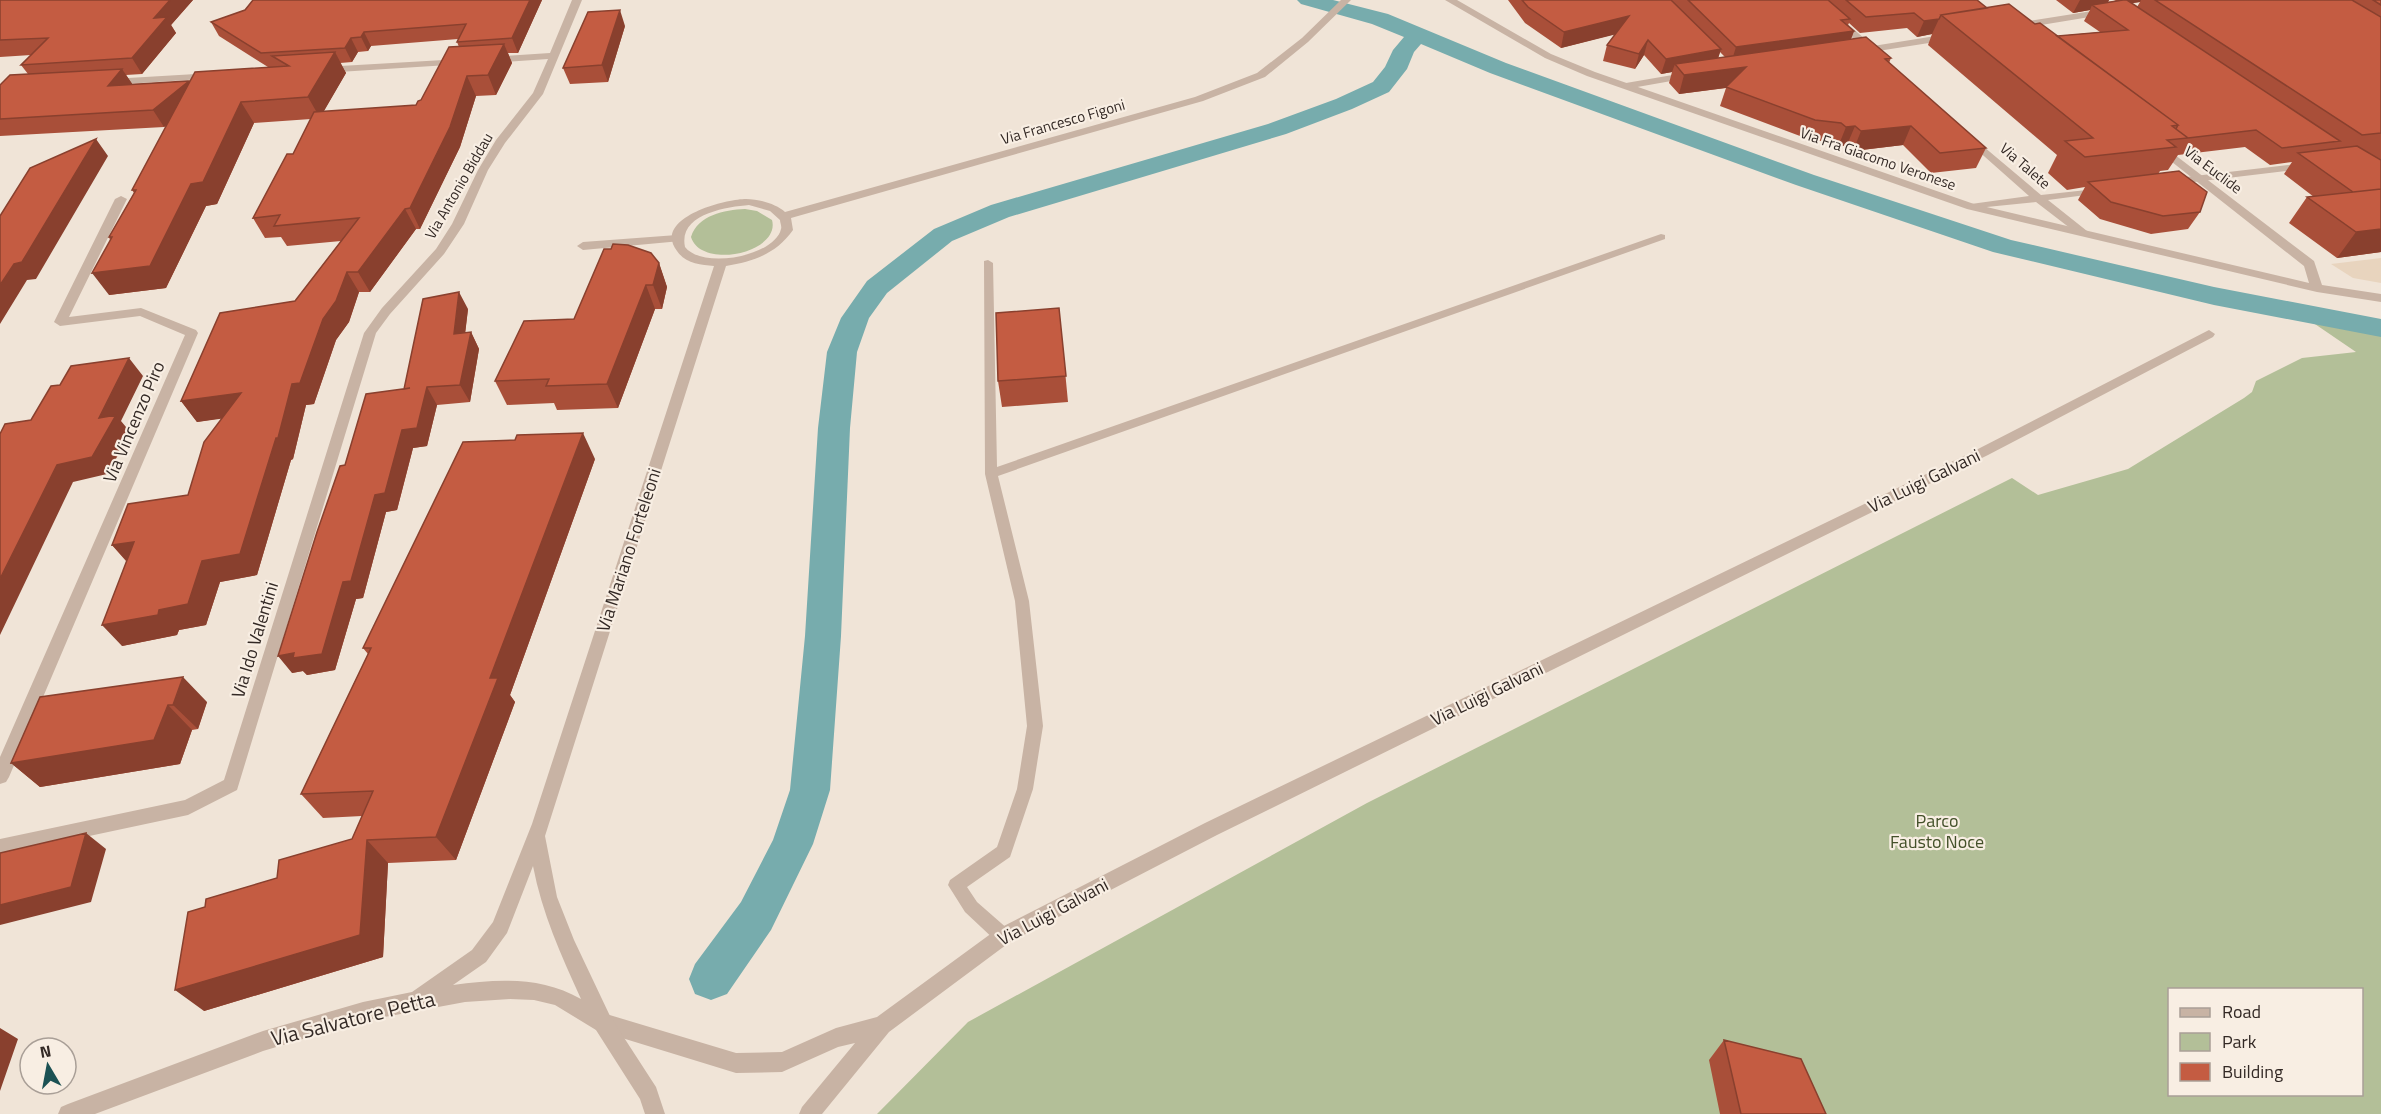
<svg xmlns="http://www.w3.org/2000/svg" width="2381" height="1114" font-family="'Titillium Web',sans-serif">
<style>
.green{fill:#b3bf98;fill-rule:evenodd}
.plaza{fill:#e8d4be}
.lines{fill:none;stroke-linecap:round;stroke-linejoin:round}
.canal{fill:#77acad;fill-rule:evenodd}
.service{fill:#c8b3a4;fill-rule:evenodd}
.minor{fill:#c8b3a4;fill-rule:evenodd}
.tertiary{fill:#c8b3a4;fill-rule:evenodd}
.wall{fill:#a94f39;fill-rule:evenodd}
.shaded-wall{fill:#89402e}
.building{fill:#c45c42;stroke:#89402e;stroke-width:1.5}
.labels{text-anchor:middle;stroke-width:4.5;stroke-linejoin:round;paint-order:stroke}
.far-street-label{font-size:15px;fill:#332925;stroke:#f8eee3}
.street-label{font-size:18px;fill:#332925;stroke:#f8eee3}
.park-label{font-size:18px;fill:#44512a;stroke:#f8eee3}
.near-street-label{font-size:21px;fill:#332925;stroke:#f8eee3}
</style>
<rect width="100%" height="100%" fill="#f0e4d7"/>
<path class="green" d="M745,209L757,211L772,220C781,253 701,270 691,237C698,215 724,210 745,209Z
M2312,322L2381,336V1114H877L968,1022L1367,803L2012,478L2038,495L2128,469L2244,398L2252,392L2256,381L2302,358L2356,352ZM2170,990H2362V1094H2170Z"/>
<path class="plaza" d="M2381,258V283L2353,278L2331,264Z"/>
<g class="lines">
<path class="canal" d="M1297,0H1333L1388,14L1506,63L1814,175L2011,240L2214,287L2381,319V337L2214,305L1993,252L1796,185L1490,73L1421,44L1414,52L1407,69L1389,92L1352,109L1286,134L1009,217L952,241L887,293L869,318L857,352L850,428L841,636L830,790L813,844L771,930L727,994L711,1000L695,994L689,979L695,964L741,902L773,840L790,790L805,636L818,428L827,352L841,318L867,281L934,229L991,205L1268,124L1336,99L1373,82L1385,67L1393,50L1404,37L1372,24L1301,4Z"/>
<path class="service" d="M1661,234L1665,235V239L998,476L1029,601L1043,726L1033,789L1010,857L967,887L977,902L1009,930L1012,936L1009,942L1003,944L997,942L965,912L948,885L950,880L997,847L1017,789L1027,726L1015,601L985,474L984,261L988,260L993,263L997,467Z"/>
<path class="minor" d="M572,0H582L543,94L505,143L488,170L464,224L444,254L390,314L376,333L237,790L188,815L0,855V839L185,800L224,780L364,333L382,308L436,249L452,224L478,170L496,140L533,93L548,59L491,63L486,60L491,57L550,53Z
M1809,0H1820L1873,46L1948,34L1953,37L1948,40L1878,51L1873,54L1856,53V49L1863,47Z
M2105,9L2108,10V14L2016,29L2011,26L2016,23Z
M461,59L466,62L464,64L323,73L318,70L323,67Z
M1690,72L1694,73V77L1626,89L1621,86L1626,83Z
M213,73L217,74V78L111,85L106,82L111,79Z
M1971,136L2041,195L2105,188L2107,190L2101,193L2048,200L2087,231V235H2079L2036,202L1967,209V205L1971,204L2029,196L1967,141L1966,139Z
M2306,163L2310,164V168L2169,185L2163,182L2169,179Z
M121,196L127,199L69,317L141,308L196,330L198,333L9,777L6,782L0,784V757L185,335L140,316L60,326L54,322L115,199Z
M677,235L681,237V241L583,250L577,246L583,242Z
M2209,330L2215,334L2213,337L1988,455L1217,835L1010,942L889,1032L822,1114H799L802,1107L855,1043L838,1047L782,1072L736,1073L596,1030L593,1023L596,1016L603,1013L736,1053L782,1052L836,1028L877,1017L996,930L1205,823L1978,449Z"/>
<path class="tertiary" d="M1341,0H1351L1308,42L1265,77L1203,101L791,218L793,230C776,254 754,261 726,266L545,836L557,897L574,940L610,1016L656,1087L665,1114H645L640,1099L596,1030L555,1005L534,1000L510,999L465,1002L363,1021L263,1051L95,1114H58L61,1107L68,1104L263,1031L363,1002L412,992L472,950L493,922L532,824L714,266C700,265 685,263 677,251C652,218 725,199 746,199C759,199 776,204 785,212L1195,97L1257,73L1302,38ZM749,205L770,211L780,220C780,223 782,226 781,229C775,256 703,270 685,247C678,214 726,207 749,205ZM533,866C542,913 561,955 581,999C541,976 498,979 453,985L486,962L507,933Z
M1445,0H1457L1551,54L1595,72L1974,204L2309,283L2304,266L2153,147L2158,144L2162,145L2314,261L2322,285L2381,294V302L2317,292L1967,209L1587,76L1545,58Z"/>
</g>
<path class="wall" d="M0,0H193L171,25L176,33L142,74L126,75L132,84L189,81L190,82L268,67L219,36L211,22L245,10L253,0H542L518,53H508L512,63L496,95L476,96L460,147L420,229H416L370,292H359L349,322L336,340L314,404L306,405L293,459L291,460L257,575L220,582L206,625L179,630L177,635L122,646L126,561L112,545L188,495L222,418L197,422L181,401L295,301L341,241L287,246L281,237L265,238L253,218L293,154L311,119L254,123L217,204L206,206L166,288L109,295L110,240L109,237L134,193L132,190L167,125L164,127L0,136V85L28,74L21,65L31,55L0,57ZM458,39L457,42L459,47L421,100L416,105L323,112L346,73L340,63L352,62L358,52L368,51L371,46Z
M1508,0H1977L1987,8L2035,24L2057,36L2100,32L2084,21L2090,10L2073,13L2056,0H2109L2108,2L2116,1L2114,0H2381V252L2337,258L2289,223L2307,197H2314L2284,174L2292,162L2270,165L2245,147L2178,155L2168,170L2160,171L2158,174L2200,212L2188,229L2151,234L2100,219L2078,200L2085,187L2067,190L2048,173L2057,155L1928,45L1932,34L1917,37L1907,28L1860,33L1849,23L1848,25L1854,31L1851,39L1891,58L1889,63L1986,148L1976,168L1931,173L1903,145L1853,151L1847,145L1838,147L1834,143L1808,139L1720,106L1726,88L1679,94L1669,83L1672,72L1661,74L1644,55L1635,69L1603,61L1607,45L1615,34L1561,48L1525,23ZM2140,2L2137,7L2131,3ZM1720,52L1725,57L1718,58Z
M625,26L608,82L570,84L563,68Z
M611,249L659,263L667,287L662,309H655L618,408L557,410L554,403L507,405L495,381L574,319Z
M1059,308L1068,402L1002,407L998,381Z
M468,309L465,333L471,332L479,349L470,402L437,405L427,446L413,448L397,510L386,512L363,598L356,599L335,670L307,675L303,671L292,673L345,465Z
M595,459L510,695L515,702L456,860L388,863L383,957L204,1011L205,907L277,878L352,839L362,816L323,818L301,794L368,654L363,648Z
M40,697L207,702L198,729L192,730L180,764L40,787L11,763Z
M1724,1040L1826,1114H1720L1709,1060Z"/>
<path class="shaded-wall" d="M170,0H193L171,25L176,33L142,74L132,58L154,18Z
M530,0H542L518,53L512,38Z
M2080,0H2109L2105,8L2092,5L2090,10L2073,13Z
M2124,0H2141L2140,2L2121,5Z
M620,10L625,26L608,82L602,65Z
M1629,16L1625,32L1561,48L1564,32Z
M1939,19L1932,34L1917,37L1924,21Z
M1854,31L1848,47L1731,63L1736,47Z
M364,32L371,46L368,51L361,37Z
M351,38L358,52L352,62L345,48Z
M1648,40L1644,55L1635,69L1639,54Z
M504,44L512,63L496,95L488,75Z
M1721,49L1716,65L1675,64L1672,72L1661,74L1666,59Z
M335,52L346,73L320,118L308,97Z
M1746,67L1740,86L1679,94L1684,75Z
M122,69L133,85L108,86Z
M467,76L476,96L460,147L420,229L410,208Z
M189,81L199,98L164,127L153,110Z
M241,102L254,123L217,204L206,206L166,288L109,295L92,273L191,184Z
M1855,126L1847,145L1838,147L1846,127Z
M1911,126L1903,145L1853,151L1861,131Z
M96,139L108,156L36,279L27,280L0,324V285Z
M405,209L416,229L370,292L358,272Z
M2381,229V252L2337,258L2356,232Z
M659,263L667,287L662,309L653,285Z
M347,272L359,292L349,322L336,340L314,404L306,405L293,459L291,460L257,575L220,582L206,625L179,630L177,635L122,646L102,625L202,561L292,384L323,319Z
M646,285L655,309L618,408L607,384Z
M459,292L468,309L463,352L454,334Z
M471,332L479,349L470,402L460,385Z
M129,358L143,376L121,421L131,433L107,474L73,482L0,635V579L57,465L99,418Z
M427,387L437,405L427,446L413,448L397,510L386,512L363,598L356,599L335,670L307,675L303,671L292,673L278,656L343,582L375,495L402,430Z
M241,393L256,414L197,422L181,401Z
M583,433L595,459L510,695L515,702L456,860L436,837L490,678Z
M134,542L131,566L112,545Z
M183,677L207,702L198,729L173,705Z
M168,705L192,730L180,764L40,787L11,763Z
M86,833L106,849L91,902L0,925V905Z
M367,840L388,863L383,957L204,1011L175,990Z
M0,1028L18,1039L0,1091Z"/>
<path class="building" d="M0,0H170L154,18L167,17L132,58L21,65L48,38L0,40Z
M253,0H530L512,38L457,42L466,24L364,32L361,37L351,38L345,48L261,53L211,22L245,10Z
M1522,0H1671L1721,49L1666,59L1648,40L1639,54L1607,45L1629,16L1564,32L1528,7Z
M1688,0H1828L1850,19L1841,20L1854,31L1736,47Z
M1846,0H1977L1987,8L1941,15L1939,19L1924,21L1914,13L1866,17Z
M2123,0H2127L2340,141L2282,148L2256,130L2188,138L2176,129L2178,125L2057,36L2128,30L2092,5Z
M2155,0H2352L2381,17V133L2362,135Z
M2373,0H2381V5Z
M2009,4L2035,24L2040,23L2178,125L2172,126L2188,138L2167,140L2176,147L2085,157L2065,141L2093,138L1941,15Z
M620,10L602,65L563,68L588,12Z
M1866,37L1891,58L1885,59L1986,148L1940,153L1911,126L1861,131L1855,126L1846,127L1841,123L1815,120L1726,87L1746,67L1684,75L1675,64Z
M504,44L488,75L467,76L450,127L410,208L405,209L358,272H347L336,301L323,319L300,383L292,384L278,438H276L240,554L202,561L188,604L159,610L158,615L102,625L134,542L112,545L128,504L188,495L204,442L241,393L181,401L220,313L295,301L359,218L274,226L280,215L253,218L287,154H293L314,112L416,105L418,101L421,100L449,47Z
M335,52L308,97L241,102L203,182L191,184L150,266L92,273L112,237H109L136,190H132L195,72L289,66L272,56Z
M122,69L108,86L189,81L153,110L0,119V85L10,75Z
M96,139L22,262L14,264L0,285V216L30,168Z
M2357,146L2381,160V189L2353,192L2298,153Z
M2179,171L2207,192L2200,212L2163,216L2111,202L2088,182Z
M2381,189V229L2356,232L2307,197Z
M613,244L628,245L651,253L659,263L653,285H646L607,384L546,386L549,379L495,381L524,321L574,319L604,249H611Z
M459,292L454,334L471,332L460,385L427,387L417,428L402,430L385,493L375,495L351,581L343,582L322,654L293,658L294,653L278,656L317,532L340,466L345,465L366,394L410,388L404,389L423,299Z
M1059,308L1066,376L998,381L996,313Z
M129,358L99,418L116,415L92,457L57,465L0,579V434L5,424L31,420L51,386L60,385L71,366Z
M583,433L490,678H498L436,837L367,840L360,935L175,990L188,912L205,907L206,899L277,878L279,860L352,839L373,791L301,794L371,648H363L463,442L515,440L517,435Z
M183,677L173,705H168L154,740L11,763L40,697Z
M86,833L71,887L0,905V853Z
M1724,1040L1801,1059L1826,1114H1741Z"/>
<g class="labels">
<g class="far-street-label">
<text transform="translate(1063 122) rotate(-16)" y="5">Via Francesco Figoni</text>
<text transform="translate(1878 159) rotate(19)" y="5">Via Fra Giacomo Veronese</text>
<text transform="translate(2025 166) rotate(41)" y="5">Via Talete</text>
<text transform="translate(2213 170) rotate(37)" y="5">Via Euclide</text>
<text transform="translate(459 186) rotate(-60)" y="5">Via Antonio Biddau</text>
</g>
<g class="street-label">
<text transform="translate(134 422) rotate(-67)" y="6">Via Vincenzo Piro</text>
<text transform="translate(1924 481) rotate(-26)" y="6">Via Luigi Galvani</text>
<text transform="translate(629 550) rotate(-72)" y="6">Via Mariano Forteleoni</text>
<text transform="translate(255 640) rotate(-73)" y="6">Via Ido Valentini</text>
<text transform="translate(1487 694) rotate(-26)" y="6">Via Luigi Galvani</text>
<text transform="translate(1053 912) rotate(-28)" y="6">Via Luigi Galvani</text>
</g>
<g class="park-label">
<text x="1937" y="827">Parco<tspan x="1937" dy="21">Fausto Noce</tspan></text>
</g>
<g class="near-street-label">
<text transform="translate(353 1019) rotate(-14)" y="7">Via Salvatore Petta</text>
</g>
</g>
<rect x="2168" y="988" width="195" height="108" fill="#f8eee3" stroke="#a99f97" stroke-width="1.5"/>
<rect x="2180" y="1008" width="30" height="9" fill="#c8b3a4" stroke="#a99f97" stroke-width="1.5"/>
<text x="2222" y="1018" font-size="18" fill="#332925">Road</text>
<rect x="2180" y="1033" width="30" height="18" fill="#b3bf98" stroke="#a99f97" stroke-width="1.5"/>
<text x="2222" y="1048" font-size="18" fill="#332925">Park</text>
<rect x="2180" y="1063" width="30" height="18" fill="#c45c42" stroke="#a99f97" stroke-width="1.5"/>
<text x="2222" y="1078" font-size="18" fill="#332925">Building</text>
<g transform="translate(48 1066) rotate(350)"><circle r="28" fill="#f8eee3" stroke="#a99f97" stroke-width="1.5"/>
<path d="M0-4.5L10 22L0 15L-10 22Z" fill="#1c5254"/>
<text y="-9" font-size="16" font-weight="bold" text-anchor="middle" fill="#332925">N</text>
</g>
</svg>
